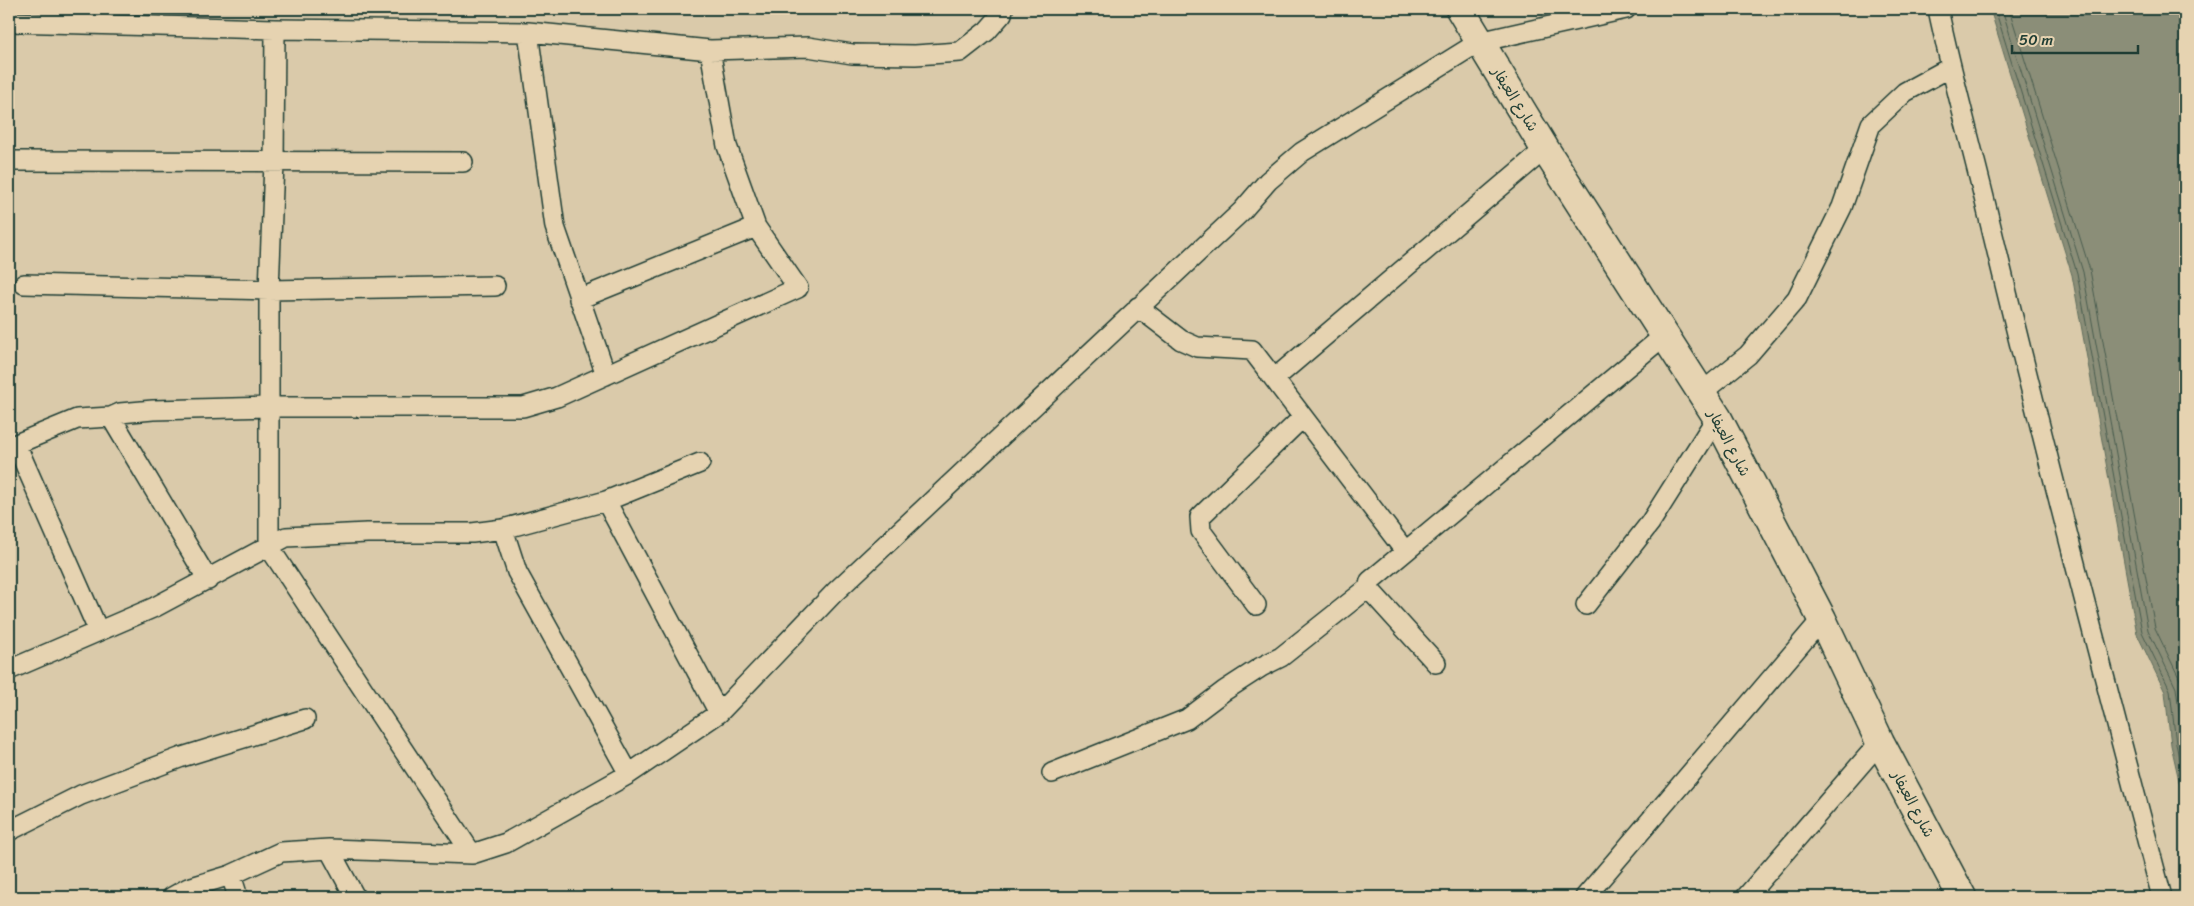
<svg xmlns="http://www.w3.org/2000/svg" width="2194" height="906" font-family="Sriracha,'Playpen Sans Arabic',sans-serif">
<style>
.water{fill:#8b8e78;stroke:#606e5d}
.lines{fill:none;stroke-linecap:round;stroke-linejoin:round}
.shore{stroke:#4a5d4f;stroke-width:1}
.street-casing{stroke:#1f3d34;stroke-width:22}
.secondary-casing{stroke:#1f3d34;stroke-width:31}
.street{stroke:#e6d3b1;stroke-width:19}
.secondary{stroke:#e6d3b1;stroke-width:28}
.labels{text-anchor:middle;stroke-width:4.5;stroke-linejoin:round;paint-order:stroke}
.street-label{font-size:15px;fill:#1f3d34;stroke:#e6d3b1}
</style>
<rect width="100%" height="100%" fill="#dacaaa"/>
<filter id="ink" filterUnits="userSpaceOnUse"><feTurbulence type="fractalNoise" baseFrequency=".02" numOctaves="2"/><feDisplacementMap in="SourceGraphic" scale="10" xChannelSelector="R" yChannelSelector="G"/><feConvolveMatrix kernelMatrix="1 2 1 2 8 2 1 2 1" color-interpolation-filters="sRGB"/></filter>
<g filter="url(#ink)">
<path class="water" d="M1990,9H2185V807L2171,745L2165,692L2137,634L2072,275Z"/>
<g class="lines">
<path class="shore" d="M1995,9L2077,273L2142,632L2170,690L2176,744L2185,785
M2002,9L2083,272L2148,630L2176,688L2185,757
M2009,9L2090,270L2155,628L2182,684L2185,702"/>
<g class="street-casing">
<path id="street" d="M1938,9C1952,76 1971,143 1987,210C2042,440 2102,669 2162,897
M9,22L275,29L528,32L710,50L808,47L852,54L915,55L960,52L987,31L1002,14L1003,9
M275,29L274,163L269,290V547L472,854
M528,32L555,227L606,375
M9,161L463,162
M24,284L269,290L495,286
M579,299L756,227
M1138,307L1181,340L1197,347L1252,350L1405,551
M1274,379L1545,149
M1701,393L1748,355L1797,298L1842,207L1871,124L1905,92L1951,67
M111,417L208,580
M16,444L98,630
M9,447L77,419L111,417L120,413L153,410L269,407H523L557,397L798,288L756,227L727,146L710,50
M606,501L719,713
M503,529L517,572L629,774
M1256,605L1201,531L1200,517L1303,417
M1586,605L1650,523L1717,417
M1436,663L1368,588L1370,581L1665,335
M9,670L155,607L286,537L367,533H472L503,529L606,501L700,463
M1052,773L1187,719L1224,691L1261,667L1281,657L1368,588
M9,831L81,795L182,757L305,719
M329,849L355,897
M231,875L238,897
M172,897L188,888L231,875L281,852L329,849L472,854L506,843L629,774L719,713L835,592L1242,211L1268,181L1302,152L1479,42L1626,9
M1585,897L1822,619
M1746,897L1880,742"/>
</g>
<g class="secondary-casing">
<path id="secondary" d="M1460,9L1545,149L1717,417L1822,619L1880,742L1962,897"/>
</g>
<use href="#street" class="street"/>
<use href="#secondary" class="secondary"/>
</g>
</g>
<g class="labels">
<g class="street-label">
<text transform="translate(1515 99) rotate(58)" y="5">شارع العيفار</text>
<text transform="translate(1729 443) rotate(62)" y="5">شارع العيفار</text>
<text transform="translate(1913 804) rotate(62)" y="5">شارع العيفار</text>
</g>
</g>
<rect width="2194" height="906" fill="none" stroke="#e6d3b1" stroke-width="30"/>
<rect x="15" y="15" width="2164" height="876" fill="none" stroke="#1f3d34" stroke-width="2" filter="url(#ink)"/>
<path d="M2012 45v8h126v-8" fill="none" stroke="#1f3d34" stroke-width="2.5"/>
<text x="2019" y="45" font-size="15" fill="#1f3d34" stroke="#e6d3b1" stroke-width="4" paint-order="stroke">50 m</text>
</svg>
